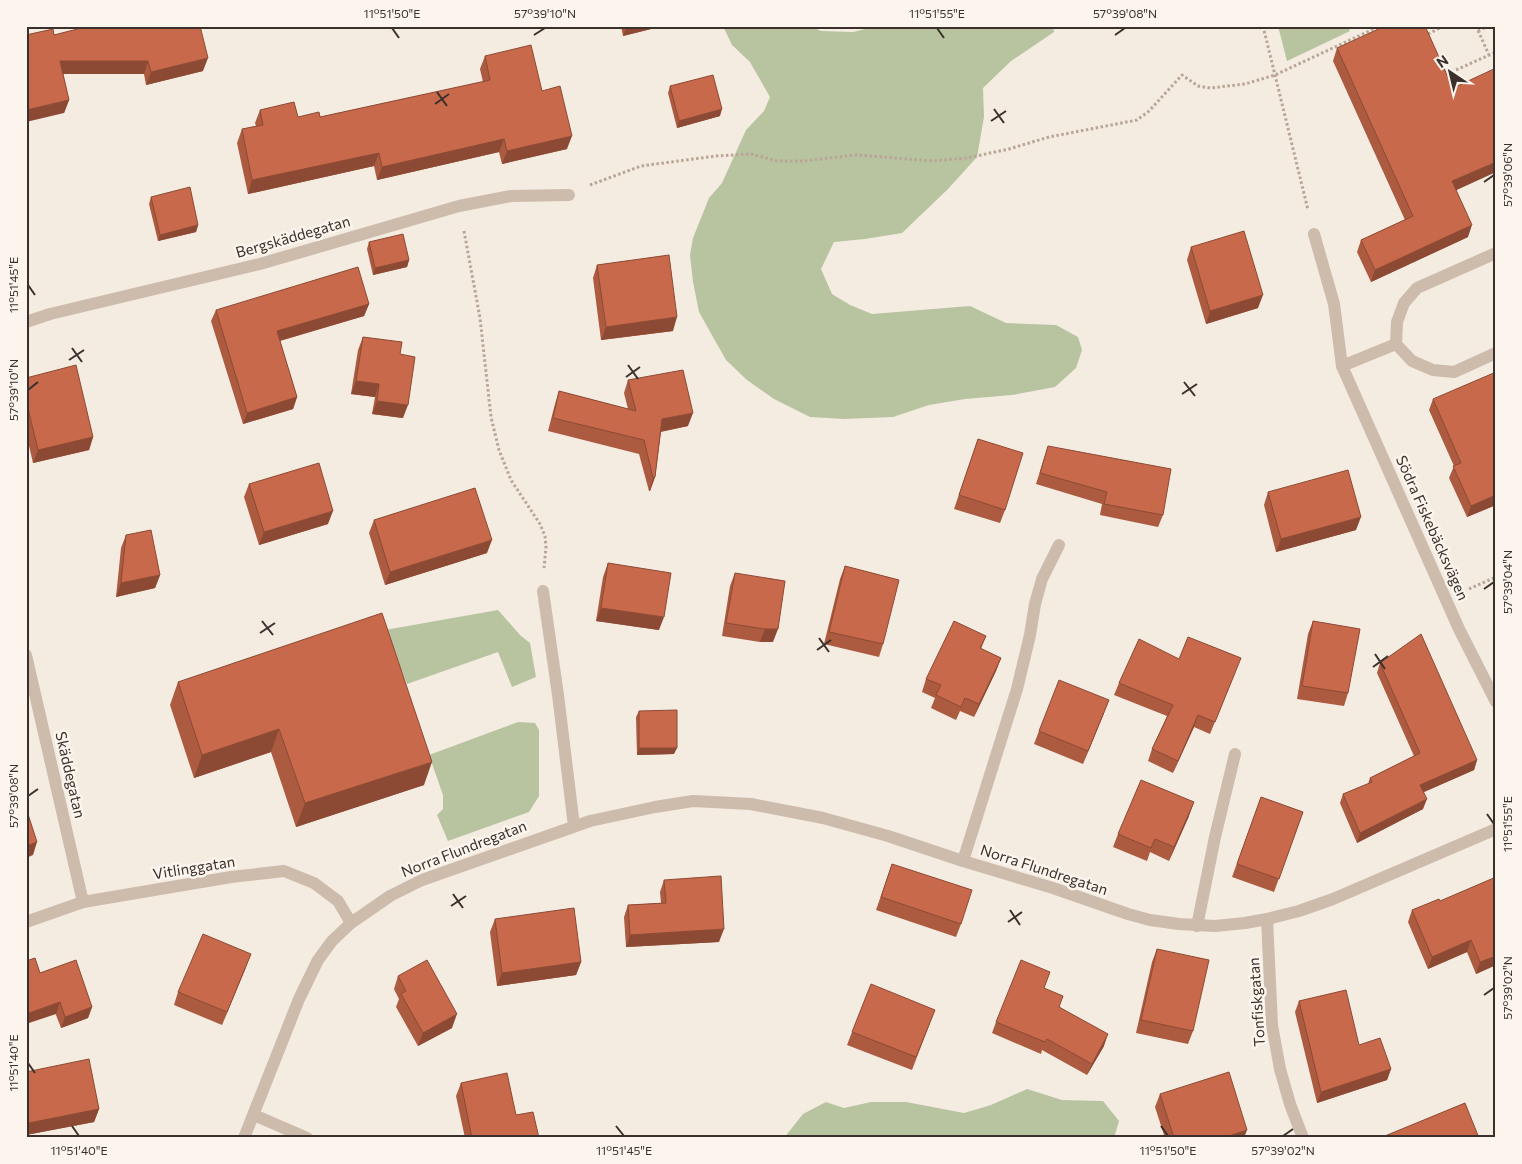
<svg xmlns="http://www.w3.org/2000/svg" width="1522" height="1164" font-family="Commissioner,sans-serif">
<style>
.green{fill:#b8c4a0}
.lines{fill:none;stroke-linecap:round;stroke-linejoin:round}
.path{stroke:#b9a596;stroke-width:3;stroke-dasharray:2.5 2.5;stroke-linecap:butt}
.lane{stroke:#cdbbac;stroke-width:12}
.street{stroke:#cdbbac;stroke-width:12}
.wall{fill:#ac5a40}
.shaded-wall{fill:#8c4a34}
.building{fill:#c8694b;stroke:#8c4a34}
.ticks{fill:none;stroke:#3b302b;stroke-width:2}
.labels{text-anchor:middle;stroke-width:5;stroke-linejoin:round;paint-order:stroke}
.street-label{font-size:15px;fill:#3b302b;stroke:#fbf5ee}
.neatline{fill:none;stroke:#3b302b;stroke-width:2}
.ticks-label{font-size:12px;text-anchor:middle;fill:#3b302b}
</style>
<rect width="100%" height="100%" fill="#f4ebe1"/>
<path class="green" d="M723,26H810L821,31L853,32L878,26H1053L1054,32L1011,61L983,88L984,117L977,157L948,189L902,233L865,239L834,242L821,269L832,294L850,305L872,314L970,306L1006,323L1056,325L1078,337L1082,350L1076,368L1055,387L1012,395L965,399L929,405L893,417L844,419L810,417L774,399L747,380L726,360L699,312L693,282L690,255L693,238L709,198L722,183L746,130L764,111L770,97L750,62L732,45Z
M1278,26H1348L1350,31L1287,61Z
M498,610L520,635L530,643L536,677L512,687L498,652L407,684L385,630Z
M518,722L535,723L539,730V796L529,812L448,841L437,815L443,809V795L429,755Z
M1027,1089L1062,1100L1103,1101L1119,1121L1114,1138H784L803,1114L826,1102L844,1108L871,1102H906L964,1113L991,1105Z"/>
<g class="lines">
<path class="path" d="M1263,26L1308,210
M1476,26L1489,55
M1478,31L1488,26
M1428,34L1444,26
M1447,74L1496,52
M1491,170L1496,180
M590,185L641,166L716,156L751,154L777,161H802L857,155L932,161L967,158L1009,149L1049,137L1137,120L1149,111L1182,75L1198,86L1210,88L1245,84L1275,75L1380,26
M464,231L480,318L491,417L499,450L511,480L540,524L545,536L546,547L544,568
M1469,589L1496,577"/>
<path class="lane" d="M1314,234L1334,304L1342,366L1396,344
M1496,253L1417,288L1404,303L1397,322L1396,344L1412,361L1433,370L1454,372L1496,353
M963,861L1017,689L1030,635L1035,604L1042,579L1059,545
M1197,926L1215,837L1235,754"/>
<path class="street" d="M26,322L50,314L260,264L459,206L511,196L569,195
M1342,366L1459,629L1496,702
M543,591L558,695L574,826
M26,655L83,902
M1267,919L1272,1025L1280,1069L1290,1104L1303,1138
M26,922L83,902L231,877L284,871L314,883L338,901L351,923
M254,1115L307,1138
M244,1138L299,999L318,960L332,941L351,923L390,896L422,880L590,821L655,807L693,801L751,804L823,818L888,836L963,861L1053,888L1128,914L1150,920L1179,924L1215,926L1245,923L1267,919L1299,911L1333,899L1496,829"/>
</g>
<path class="wall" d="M621,26H663L623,36Z
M54,35L203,71L146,85L144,74H63L69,100L64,113Z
M1337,48L1456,190L1468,237L1371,282L1357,252L1361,240L1405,220L1333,61Z
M485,56L542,91L567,149L502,164L499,152L377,180L374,166L248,194L237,143L242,129L256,126L255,123L260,110L298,117H320L483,82L480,69Z
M670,86L720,116L677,128L668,93Z
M151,197L198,225L196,232L158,241L149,204Z
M369,242L409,260L407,267L373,275L367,249Z
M1191,247L1258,308L1206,324L1187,260Z
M597,265L673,331L601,340L593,278Z
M369,304L364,316L280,341L297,397L293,409L243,424L211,321L216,310Z
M363,337L403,418L372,414L375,397L351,394L358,350Z
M26,378L93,437L89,450L33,463L26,433Z
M628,380L688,426L661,432L655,477L650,491H649L639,454L548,431L555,404L559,391L628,409L624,393Z
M1433,399L1496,505L1467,517L1449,478L1454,466L1429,410Z
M978,439L1005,510L1000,523L954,509Z
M1048,446L1163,515L1158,527L1100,515L1102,504L1036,484Z
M249,484L328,524L259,545L244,497Z
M1268,492L1356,530L1276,552L1264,505Z
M374,520L487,553L385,585L369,533Z
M126,535L160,575L155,588L116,597L121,548Z
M608,563L659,630L596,621L603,577Z
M845,566L883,644L879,657L824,644L840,579Z
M735,573L773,642H760L722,636L730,586Z
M1313,621L1348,693L1344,706L1297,699L1308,634Z
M986,636L981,649L1001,658L996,671L974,717L960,711L956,720L931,708L935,698L922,692L926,679Z
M1179,659L1236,670L1210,734L1194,727L1173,773L1148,761L1152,749L1167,716L1114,695L1119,683Z
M1380,663L1477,760L1474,770L1424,792L1423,809L1357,843L1340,803L1343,794L1368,784L1370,778L1414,756L1377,673Z
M178,682L424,785L296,827L271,752L194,778L170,705Z
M639,711L674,754L637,755L636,717Z
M1104,713L1083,764L1034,744L1039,731Z
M1261,797L1303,812L1274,892L1232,877Z
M1189,816L1169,861L1150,852L1147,861L1113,847L1118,834Z
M892,864L961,924L956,937L876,910Z
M664,880L719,942L626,947L624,917L628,905L661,903L660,892Z
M1440,901L1496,965L1476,974L1467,952L1428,969L1408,922L1412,910Z
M495,919L581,962L576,975L497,986L490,932Z
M1157,949L1193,1031L1188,1044L1136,1033L1152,962Z
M246,967L222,1025L174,1005L178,992Z
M40,973L92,1007L88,1018L61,1028Z
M398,976L452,1028L418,1046L396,1007L399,999L394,989Z
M1044,988L1060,1007L1104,1046L1087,1075L1042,1050L1041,1054L992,1033L996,1022Z
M1299,1001L1391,1069L1387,1080L1317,1103L1295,1012Z
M930,1023L912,1070L847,1045L852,1032Z
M26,1072L99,1109L94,1122L26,1135Z
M461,1083L539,1138H465L456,1096Z
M1160,1094L1244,1138H1165L1155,1107Z"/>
<path class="shaded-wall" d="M627,26H663L623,36Z
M208,58L203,71L146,85L151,72Z
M60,61H148L144,74H55Z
M69,100L64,113L26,122V110Z
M722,109L720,116L677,128L679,121Z
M572,136L567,149L502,164L507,151Z
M504,139L499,152L377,180L382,167Z
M379,153L374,166L248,194L252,180Z
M1496,162V172L1448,194L1452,181Z
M198,225L196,232L158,241L160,235Z
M1472,225L1468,237L1371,282L1375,270Z
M409,260L407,267L373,275L375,268Z
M1263,295L1258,308L1206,324L1210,311Z
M369,304L364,316L272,343L277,331Z
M677,317L673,331L601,340L606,327Z
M356,381L379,384L375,397L351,394Z
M297,397L293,409L243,424L247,413Z
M377,401L408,405L403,418L372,414Z
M693,413L688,426L658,432L662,419Z
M93,437L89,450L33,463L38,450Z
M655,477L650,491H649L653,478Z
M1496,495V505L1467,517L1471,506Z
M333,511L328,524L259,545L264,532Z
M1361,517L1356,530L1276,552L1281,539Z
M492,540L487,553L385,585L390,572Z
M160,575L155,588L116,597L121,583Z
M601,608L664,617L659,630L596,621Z
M765,629H778L773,642H760Z
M1001,658L996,671L974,717L979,704Z
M1109,700L1104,713L1083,764L1088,751Z
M1198,715L1194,727L1173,773L1178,761Z
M279,729L271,752L194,778L202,755Z
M639,748H677L674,754L637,755Z
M1477,760L1474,770L1417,795L1420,785Z
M432,762L424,785L296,827L305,803Z
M1427,799L1423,809L1357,843L1360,833Z
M1194,802L1189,816L1169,861L1174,847Z
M37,842L33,855L26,858V846Z
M724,929L719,942L626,947L630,935Z
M1471,940L1467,952L1428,969L1432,957Z
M251,954L246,967L222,1025L227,1012Z
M1496,956V965L1476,974L1480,962Z
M581,962L576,975L497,986L502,973Z
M60,1002L56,1014L26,1024V1014Z
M92,1007L88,1018L61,1028L65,1017Z
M457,1014L452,1028L418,1046L423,1033Z
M1108,1034L1104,1046L1087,1075L1092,1064Z
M1391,1069L1387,1080L1317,1103L1321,1092Z
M99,1109L94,1122L26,1135V1130L29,1123Z
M1247,1130L1244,1138H1223Z"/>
<path class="building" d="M89,26H200L208,58L151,72L148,61H60L69,100L26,110V35L53,29L54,35Z
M1385,26H1425L1453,88L1496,68V162L1452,181L1472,225L1375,270L1361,240L1413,216L1337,48Z
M531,45L542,91L560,86L572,136L507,151L504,139L382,167L379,153L252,180L242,129L263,125L260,110L294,102L298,117L319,112L320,117L490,80L485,56Z
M713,75L722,109L679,121L670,86Z
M190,187L198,225L160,235L151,197Z
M1244,231L1263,295L1210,311L1191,247Z
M403,234L409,260L375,268L369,242Z
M669,255L677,317L606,327L597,265Z
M358,267L369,304L277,331L297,397L247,413L216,310Z
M363,337L402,342L400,354L415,357L408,405L377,401L379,384L356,381Z
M76,365L93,437L38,450L26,400V378Z
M683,370L693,413L662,419L655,477L653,478L644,440L553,418L559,391L636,411L628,380Z
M1496,372V495L1471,506L1453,466L1461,463L1433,399Z
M978,439L1023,453L1005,510L959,495Z
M1048,446L1171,469L1163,515L1104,504L1107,492L1040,473Z
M319,463L333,511L264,532L249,484Z
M1348,470L1361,517L1281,539L1268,492Z
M475,488L492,540L390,572L374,520Z
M151,530L160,575L121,583L126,535Z
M608,563L671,573L664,617L601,608Z
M845,566L899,580L883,644L829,632Z
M735,573L785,581L778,629H765L726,623Z
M382,613L432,762L305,803L279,729L202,755L178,682Z
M954,621L986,636L980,648L1001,658L979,704L965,698L961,707L936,695L941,685L926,679Z
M1313,621L1360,629L1348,693L1302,686Z
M1421,634L1477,760L1420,785L1427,799L1360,833L1343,794L1372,782L1370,778L1420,753L1380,663Z
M1188,637L1241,658L1215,722L1198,715L1178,761L1152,749L1173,705L1119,683L1139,639L1179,659Z
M1059,680L1109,700L1088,751L1039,731Z
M677,710V748H639V711Z
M1141,780L1194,802L1174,847L1155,839L1151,848L1118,834Z
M1261,797L1303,812L1279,879L1237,864Z
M26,808L37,842L26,846Z
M892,864L972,890L961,924L881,897Z
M721,876L724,929L630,935L628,905L666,903L664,880Z
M1496,877V956L1480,962L1471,940L1432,957L1412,910L1439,899L1440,901Z
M574,908L581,962L502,973L495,919Z
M203,934L251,954L227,1012L178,992Z
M1157,949L1209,960L1193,1031L1141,1020Z
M35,958L40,973L76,960L92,1007L65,1017L60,1002L26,1014V961Z
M427,960L457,1014L423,1033L401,994L406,991L398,976Z
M1021,960L1050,972L1044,988L1063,996L1059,1007L1108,1034L1092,1064L1047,1039L1045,1042L996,1022Z
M871,984L935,1010L916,1057L852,1032Z
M1346,990L1359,1045L1380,1038L1391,1069L1321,1092L1299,1001Z
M89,1059L99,1109L29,1123L26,1110V1072Z
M1229,1072L1247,1130L1223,1138H1174L1160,1094Z
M507,1073L516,1115L533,1112L539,1138H472L461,1083Z
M1465,1103L1479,1138H1380Z"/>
<path class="ticks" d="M392,28L399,38M937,28L944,38M534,35L545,28M1115,35L1125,28M437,92L447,106M435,104L449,94M994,109L1004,123M991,121L1006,111M1484,182L1494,175M28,285L35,295M72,348L82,362M69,360L84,350M628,365L638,379M626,377L640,367M1184,382L1195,396M28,390L38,382M1182,394L1197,384M1484,589L1494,582M262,621L273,635M260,633L275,623M819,638L829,652M817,650L831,640M1375,654L1385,669M1373,667L1388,656M28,796L38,789M1487,814L1494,824M453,894L463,908M451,906L466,896M1010,910L1020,925M1008,922L1022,912M1484,995L1494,988M28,1063L35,1073M72,1126L79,1136M616,1126L624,1136M1161,1126L1168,1136M1283,1136L1293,1129"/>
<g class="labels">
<g class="street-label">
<text transform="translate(293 237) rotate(-16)" y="5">Bergskäddegatan</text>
<text transform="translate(1432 528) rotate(66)" y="5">Södra Fiskebäcksvägen</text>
<text transform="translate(70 775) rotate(77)" y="5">Skäddegatan</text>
<text transform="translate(464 849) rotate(-21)" y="5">Norra Flundregatan</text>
<text transform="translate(194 868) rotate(-9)" y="5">Vitlinggatan</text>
<text transform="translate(1044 870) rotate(18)" y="5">Norra Flundregatan</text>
<text transform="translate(1257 1002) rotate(-94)" y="5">Tonfiskgatan</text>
</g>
</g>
<rect width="1522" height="1164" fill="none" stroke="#fbf5ee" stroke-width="55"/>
<g transform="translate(1450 72) rotate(325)" stroke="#fbf5ee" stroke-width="4" paint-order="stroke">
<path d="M0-4L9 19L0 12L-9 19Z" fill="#3b302b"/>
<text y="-8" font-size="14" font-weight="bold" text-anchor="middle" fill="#3b302b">N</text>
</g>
<rect x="28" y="28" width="1466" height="1108" class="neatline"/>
<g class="ticks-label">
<text x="392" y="18">11°51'50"E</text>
<text x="545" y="18">57°39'10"N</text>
<text x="937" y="18">11°51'55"E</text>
<text x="1125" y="18">57°39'08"N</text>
<text transform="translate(1508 175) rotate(-90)" y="4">57°39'06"N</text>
<text transform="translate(14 285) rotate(-90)" y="4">11°51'45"E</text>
<text transform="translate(14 390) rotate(-90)" y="4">57°39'10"N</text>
<text transform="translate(1508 582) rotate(-90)" y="4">57°39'04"N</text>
<text transform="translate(14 796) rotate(-90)" y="4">57°39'08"N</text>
<text transform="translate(1508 824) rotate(-90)" y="4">11°51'55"E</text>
<text transform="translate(1508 988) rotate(-90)" y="4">57°39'02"N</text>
<text transform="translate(14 1063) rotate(-90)" y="4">11°51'40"E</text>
<text x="79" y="1155">11°51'40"E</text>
<text x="624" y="1155">11°51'45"E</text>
<text x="1168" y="1155">11°51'50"E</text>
<text x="1283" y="1155">57°39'02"N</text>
</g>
</svg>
